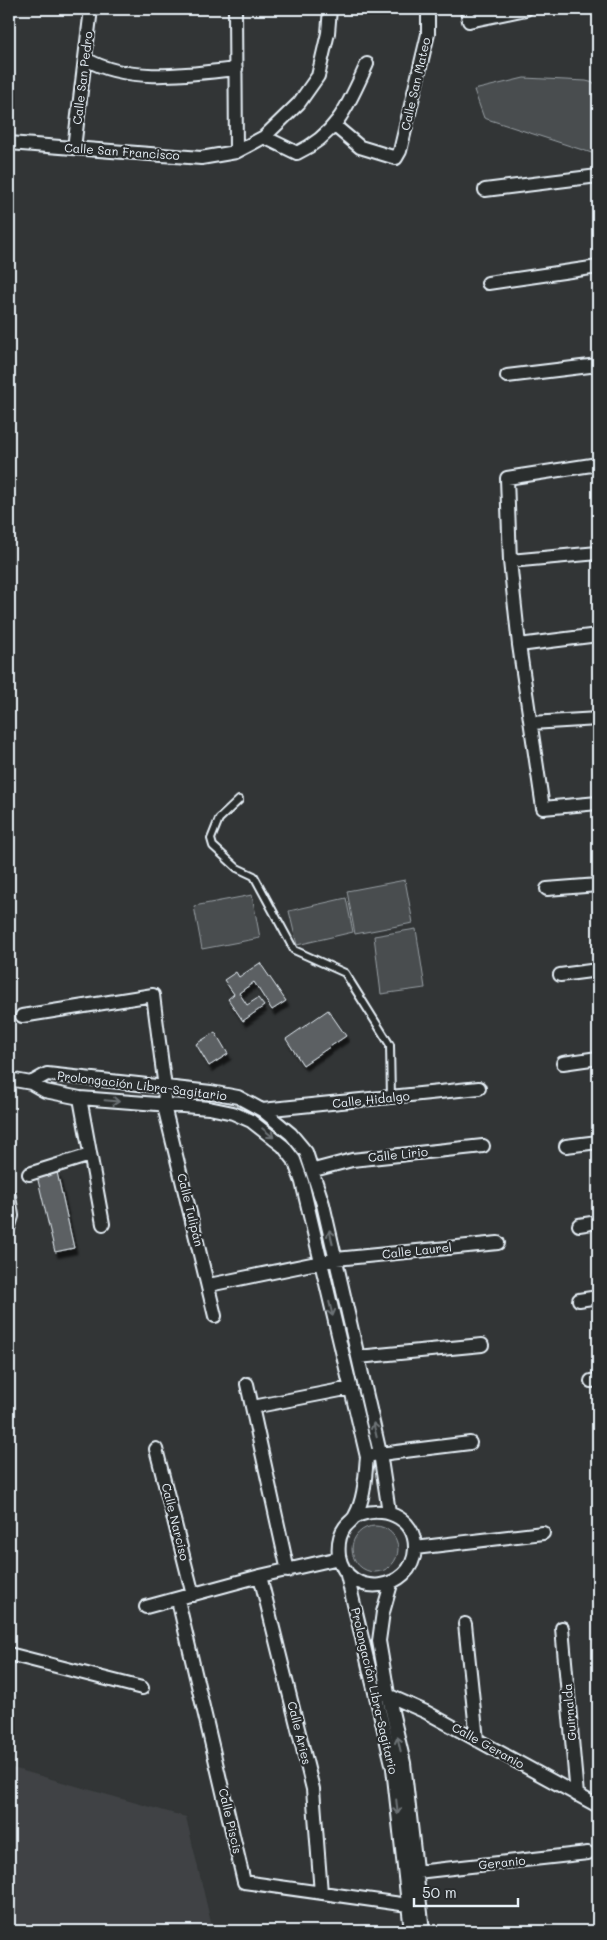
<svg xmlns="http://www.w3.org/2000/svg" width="607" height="1940" font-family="Mali,sans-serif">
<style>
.built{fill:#3f4244}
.green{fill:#494d4f;stroke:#989fa4}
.building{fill:#5c6063;stroke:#e8f1f8;filter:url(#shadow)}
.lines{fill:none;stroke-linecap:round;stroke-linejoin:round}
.service-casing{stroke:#e8f1f8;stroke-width:10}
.minor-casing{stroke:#e8f1f8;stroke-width:16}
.service{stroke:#2a2d2e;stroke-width:6}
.minor{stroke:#2a2d2e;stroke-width:12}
.oneway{stroke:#6c7275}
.labels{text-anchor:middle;stroke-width:4.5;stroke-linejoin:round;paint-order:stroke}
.street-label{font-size:12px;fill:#e8f1f8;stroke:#2a2d2e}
</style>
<defs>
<filter id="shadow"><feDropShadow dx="3" dy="5.5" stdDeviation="1" flood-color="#0009"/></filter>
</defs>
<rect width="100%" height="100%" fill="#323536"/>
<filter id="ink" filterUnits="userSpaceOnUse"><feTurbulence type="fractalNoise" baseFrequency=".02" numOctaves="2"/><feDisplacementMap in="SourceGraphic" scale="10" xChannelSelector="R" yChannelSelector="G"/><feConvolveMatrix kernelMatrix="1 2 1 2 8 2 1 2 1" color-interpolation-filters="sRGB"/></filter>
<g filter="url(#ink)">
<path class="built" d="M9,1767L186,1817L213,1931H9Z"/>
<path class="green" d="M524,78L586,81L598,84V155L484,118L474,90Z
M405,880L413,923L355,934L347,891Z
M252,895L260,938L202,949L194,906Z
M346,898L353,932L297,945L289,911Z
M416,929L425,988L381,994L374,936Z
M352 1549a23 23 0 1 1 46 0a23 23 0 1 1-46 0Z"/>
<path class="building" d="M260,963L286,1001L272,1010L254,982L239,993L247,1005L258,998L264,1006L243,1021L228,999L234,994L224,980L236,972L239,977Z
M328,1010L346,1036L303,1065L286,1039Z
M215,1032L228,1054L209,1066L196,1044Z
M57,1172L74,1248L55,1252L37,1176Z"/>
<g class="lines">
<g class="service-casing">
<path id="service" d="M239,800L219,819L211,839L213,846L237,868L254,876L294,950L345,973L390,1045L391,1098"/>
</g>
<g class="minor-casing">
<path id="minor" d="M235,9L236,152
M467,9L469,21L526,9
M86,59C128,84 190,74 236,69
M335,126L360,147L396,158L400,151L428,34V9
M264,137L297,153C338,134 349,103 367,64
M9,143L201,158L236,152L264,137L299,103L318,76L328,33L330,9
M74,148L91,9
M485,190L598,176
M488,283L598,267
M507,376L598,365
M598,464L507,478L510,561L519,645L543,808L598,803
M510,561L598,553
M519,645L598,635
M531,723L598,719
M547,889L598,885
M560,975L598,970
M22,1016L153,995L165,1088L164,1106L215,1316
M563,1063L598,1058
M9,1079L31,1083L45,1091L80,1098L209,1108L233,1113L251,1121L283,1146L294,1160L302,1182L367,1457C365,1476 365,1498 355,1516C353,1520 348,1523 345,1527C339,1535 338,1547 339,1556C347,1600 413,1592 415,1549C416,1516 381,1504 355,1517
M31,1083L47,1074L211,1092L238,1097L262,1110L291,1134L306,1152L323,1204L380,1453L389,1512
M80,1098L103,1224
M262,1110L479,1088
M566,1146L598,1142
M314,1170L352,1160L483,1146
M29,1174L90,1155
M9,1196L12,1216L9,1226
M579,1225L598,1222
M209,1285L336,1259L498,1243
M579,1300L598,1297
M358,1357L482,1345
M591,1381L598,1380
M247,1384L288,1571
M253,1407L351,1388
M156,1449L193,1595
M372,1455L470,1443
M415,1548L543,1533
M346,1571L393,1768L411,1931
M260,1576L313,1789L321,1893
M391,1584L383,1612L379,1641L388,1694L404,1763L423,1931
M178,1600L244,1882L408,1905
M146,1607L260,1576L339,1558
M465,1624L477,1740
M562,1628L577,1795
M9,1654L142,1688
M383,1693L426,1712L598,1806
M417,1872L588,1853"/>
</g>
<use href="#service" class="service"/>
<use href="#minor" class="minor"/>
</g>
<defs><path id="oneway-shaft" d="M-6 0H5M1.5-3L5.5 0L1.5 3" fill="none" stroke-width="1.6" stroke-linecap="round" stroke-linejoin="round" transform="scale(1.25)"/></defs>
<g class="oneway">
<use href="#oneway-shaft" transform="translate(112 1101) rotate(5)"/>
<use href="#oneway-shaft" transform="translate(268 1133) rotate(39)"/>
<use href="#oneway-shaft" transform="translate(331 1237) rotate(-103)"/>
<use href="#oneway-shaft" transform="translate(331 1309) rotate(76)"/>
<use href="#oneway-shaft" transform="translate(375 1430) rotate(-103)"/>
<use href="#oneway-shaft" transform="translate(399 1744) rotate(-103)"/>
<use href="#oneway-shaft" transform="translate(397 1807) rotate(84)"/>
</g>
</g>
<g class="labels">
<g class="street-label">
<text transform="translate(83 78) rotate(-83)" y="4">Calle San Pedro</text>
<text transform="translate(416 84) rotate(-77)" y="4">Calle San Mateo</text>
<text transform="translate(122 152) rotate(4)" y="4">Calle San Francisco</text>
<text transform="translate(142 1086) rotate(7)" y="4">Prolongación Libra-Sagitario</text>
<text transform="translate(371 1100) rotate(-6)" y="4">Calle Hidalgo</text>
<text transform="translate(398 1155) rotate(-6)" y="4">Calle Lirio</text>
<text transform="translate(190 1210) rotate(76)" y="4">Calle Tulipán</text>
<text transform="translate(417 1251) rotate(-6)" y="4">Calle Laurel</text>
<text transform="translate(175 1522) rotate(76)" y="4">Calle Narciso</text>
<text transform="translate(374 1691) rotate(77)" y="4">Prolongación Libra-Sagitario</text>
<text transform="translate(570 1712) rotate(-95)" y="4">Guirnalda</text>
<text transform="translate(299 1733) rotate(76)" y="4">Calle Aries</text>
<text transform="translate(488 1746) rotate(29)" y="4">Calle Geranio</text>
<text transform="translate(230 1821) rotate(77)" y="4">Calle Piscis</text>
<text transform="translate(502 1863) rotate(-6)" y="4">Geranio</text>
</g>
</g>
<rect width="607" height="1940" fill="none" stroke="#2a2d2e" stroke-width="30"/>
<rect x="15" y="15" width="577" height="1910" fill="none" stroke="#e8f1f8" stroke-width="2" filter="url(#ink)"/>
<path d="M414 1898v8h104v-8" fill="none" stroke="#e8f1f8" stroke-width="2.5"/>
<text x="422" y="1898" font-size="15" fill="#e8f1f8" stroke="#2a2d2e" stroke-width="4" paint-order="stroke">50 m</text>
</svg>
